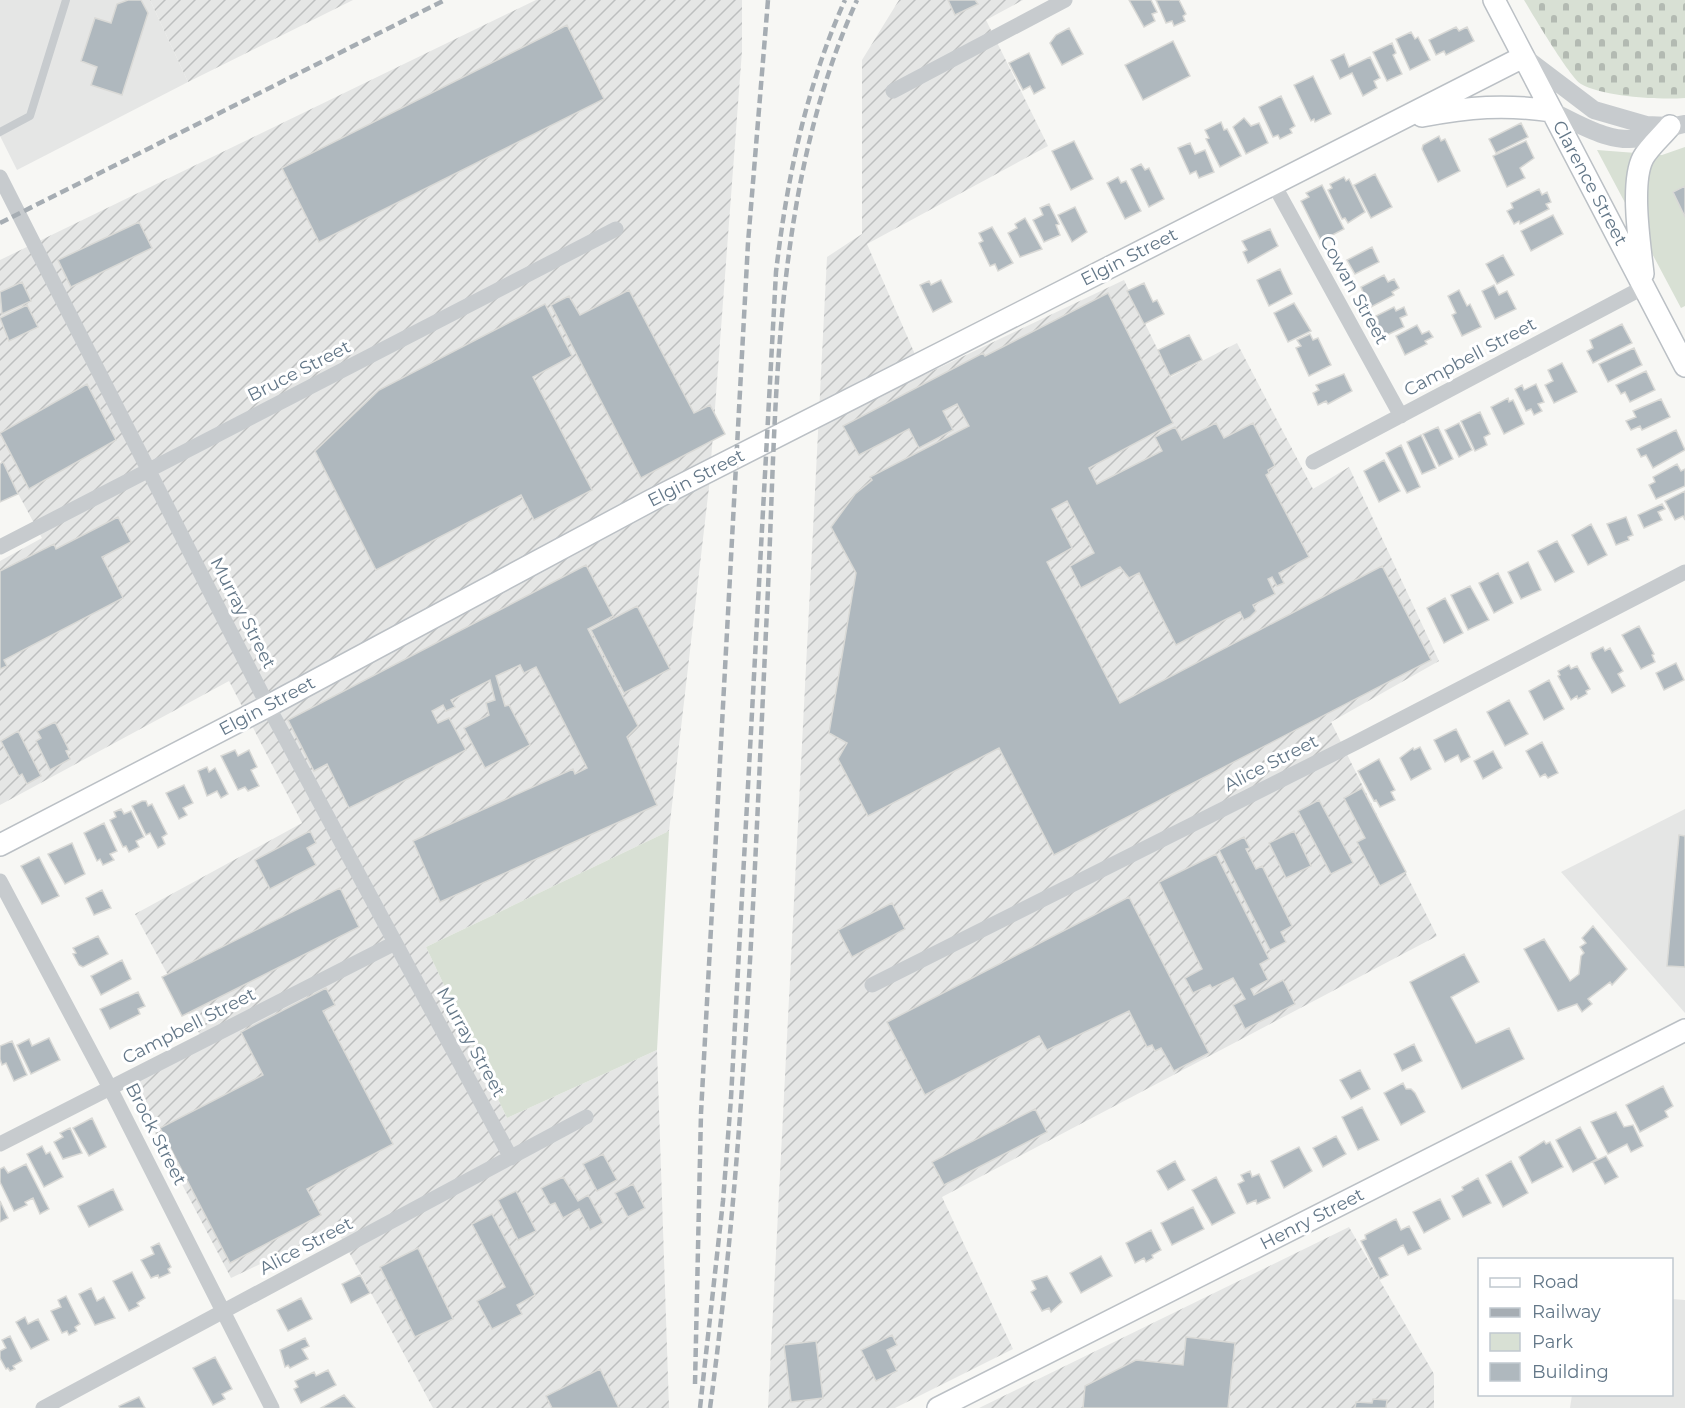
<svg xmlns="http://www.w3.org/2000/svg" width="1685" height="1408" font-family="Montserrat,sans-serif">
<style>
.built{fill:#e5e6e5}
.industrial{fill:url(#industrial-furrows)}
.green{fill:#d8e0d4}
.cemetery{fill:url(#cemetery-stones)}
.building{fill:#afb8be;stroke:#d9d9d6;stroke-width:1.5}
.lines{fill:none;stroke-linecap:round;stroke-linejoin:round}
.secondary-casing{stroke:#bbc0c5;stroke-width:24}
.service{stroke:#c7cbce;stroke-width:8}
.minor{stroke:#c7cbce;stroke-width:15}
.tertiary{stroke:#c7cbce;stroke-width:18}
.secondary{stroke:#fff;stroke-width:21}
.rail{stroke:#a6adb3;stroke-width:4.5;stroke-dasharray:9 4.5;stroke-linecap:butt}
.labels{text-anchor:middle;stroke-width:6;stroke-linejoin:round;paint-order:stroke}
.street-label{font-size:18px;fill:#637788;stroke:#fff}
</style>
<defs>
<pattern id="industrial-furrows" width="10" height="10" patternUnits="userSpaceOnUse" patternTransform="scale(1.5)"><rect width="10" height="10" fill="#e5e6e5"/><path d="M-1 1l2-2M0 10L10 0M9 11l2-2" fill="none" stroke="#bdbfbf"/></pattern>
<pattern id="cemetery-stones" width="16" height="16" patternUnits="userSpaceOnUse" patternTransform="scale(1.5)"><rect width="16" height="16" fill="#d8e0d4"/><path d="M2 7V4a2 2 0 0 1 4 0v3zM10 15v-3a2 2 0 0 1 4 0v3z" fill="#b3bab2"/></pattern>
</defs>
<rect width="100%" height="100%" fill="#f7f7f4"/>
<path class="built" d="M0,0H150L188,82L17,170L0,136Z
M1685,809V1013L1561,872Z
M1672,1299L1685,1300V1408H1570L1572,1395L1672,1394Z"/>
<path class="industrial" d="M150,0H353L188,82Z
M536,0H742V51L709,487L669,831L426,947L507,1118L657,1050L669,1408H433L336,1228L231,1278L129,1083L205,1044L135,914L302,823L229,681L0,805V561L42,538L0,460V260Z
M899,0H1023L986,20L1048,146L867,244L924,375L1124,280L1171,377L1237,343L1313,489L1349,467L1439,661L1331,722L1437,936L942,1197L1013,1349L895,1408H768L827,257L862,234V60Z
M1349,1227L1434,1374V1408H979Z"/>
<path class="green" d="M1685,147V306L1681,308L1597,150L1662,155Z
M669,831L657,1050L507,1118L426,947Z"/>
<path class="cemetery" d="M1524,0H1685V98C1659,100 1604,97 1581,84C1569,76 1533,15 1524,0Z"/>
<path class="building" d="M128,0H141L148,13L122,95L91,85L97,67L81,61L95,18L111,23L117,4Z
M948,0H975L978,4L955,15Z
M1129,0H1151L1157,12L1152,14L1155,21L1144,27Z
M1156,0H1179L1186,14L1183,16L1185,21L1174,26L1172,21L1166,23Z
M567,25L604,99L319,242L282,168Z
M1456,27L1459,31L1467,27L1474,41L1446,55L1444,51L1436,55L1429,40Z
M1069,28L1083,54L1062,65L1050,43L1056,35Z
M1411,32L1415,39L1418,37L1430,60L1410,70L1396,39Z
M1173,41L1190,76L1143,100L1125,65Z
M1392,43L1396,53L1393,55L1402,74L1387,81L1373,52Z
M1029,53L1045,88L1034,94L1030,86L1023,90L1009,63Z
M1344,54L1349,67L1370,57L1380,78L1374,81L1377,88L1363,96L1352,73L1340,79L1331,60Z
M1313,76L1331,114L1315,122L1314,119L1311,121L1294,85Z
M1281,96L1295,126L1290,129L1292,133L1280,139L1278,135L1273,137L1259,107Z
M1244,118L1251,126L1259,123L1268,143L1246,154L1233,127Z
M1221,122L1224,130L1227,129L1241,156L1220,167L1206,139L1209,138L1205,130Z
M1521,123L1528,137L1496,153L1489,139Z
M1439,136L1441,141L1445,139L1460,171L1438,182L1422,149L1423,145Z
M1074,141L1093,179L1071,190L1052,151Z
M1526,141L1534,158L1520,168L1525,178L1507,187L1493,156Z
M1190,143L1195,154L1205,150L1214,172L1199,178L1196,171L1190,174L1178,148Z
M1141,164L1145,170L1149,168L1164,199L1149,207L1131,169Z
M1375,174L1392,207L1371,218L1354,185Z
M1118,177L1121,183L1126,181L1141,211L1125,219L1107,183Z
M1344,177L1346,181L1349,179L1365,212L1348,223L1345,218L1342,219L1328,190L1332,188L1330,184Z
M1322,185L1344,229L1321,241L1301,201L1309,197L1306,193Z
M1685,186V217L1673,192Z
M1539,189L1542,195L1547,192L1551,202L1546,204L1549,209L1520,224L1519,221L1514,224L1507,211L1513,208L1511,203Z
M1049,204L1059,224L1056,225L1060,235L1044,242L1033,220L1043,215L1040,208Z
M1075,207L1087,232L1072,242L1058,215Z
M1553,215L1563,234L1531,251L1521,231Z
M1025,218L1042,249L1020,257L1008,233L1017,228L1015,224Z
M139,222L152,248L71,287L58,260Z
M992,227L1013,263L998,271L995,264L990,266L979,243L983,241L979,233Z
M1270,229L1278,246L1248,263L1243,252L1247,250L1242,241Z
M1372,247L1379,262L1355,274L1347,260Z
M1503,255L1514,275L1497,284L1486,264Z
M1280,269L1292,294L1269,306L1257,280Z
M1384,275L1388,282L1394,279L1399,288L1392,292L1394,295L1369,308L1361,287Z
M941,280L952,302L933,312L920,285L929,281L931,285Z
M22,282L31,301L2,314L0,292Z
M1144,283L1153,302L1157,300L1164,314L1144,324L1127,291Z
M1494,285L1499,295L1507,291L1516,309L1495,319L1482,291Z
M629,290L694,413L710,405L725,434L641,478L551,305L569,296L580,315Z
M1459,290L1467,306L1470,304L1481,327L1462,336L1452,315L1456,313L1448,296Z
M1108,293L1173,423L1089,468L1097,484L1162,451L1155,437L1175,427L1182,440L1216,423L1224,438L1253,423L1275,466L1268,470L1269,473L1266,475L1309,557L1279,573L1284,583L1277,586L1272,577L1268,579L1275,594L1253,605L1256,611L1250,617L1244,620L1240,612L1176,645L1139,573L1129,578L1120,567L1081,588L1070,566L1094,553L1067,501L1052,509L1072,548L1047,562L1120,703L1382,566L1431,660L1054,855L999,748L868,816L838,759L847,743L829,733L856,573L831,527L855,494L872,480L870,477L969,426L957,404L943,411L953,430L919,448L909,429L859,455L843,426L983,353L985,356Z
M1294,303L1311,331L1288,342L1274,313Z
M545,304L572,356L533,377L592,490L534,520L521,495L376,570L315,451L379,390Z
M27,305L38,327L9,341L0,318Z
M1394,307L1396,311L1404,307L1407,315L1400,318L1404,327L1385,336L1375,321L1378,320L1376,316Z
M1622,324L1632,343L1593,363L1587,351L1593,348L1590,340Z
M1417,325L1422,334L1429,331L1433,337L1425,341L1427,344L1405,355L1396,336Z
M1310,334L1313,340L1318,338L1331,365L1309,376L1296,348L1301,346L1297,340Z
M1189,335L1202,360L1170,376L1158,350Z
M1634,348L1642,365L1608,382L1599,364Z
M1562,363L1577,392L1554,403L1545,385L1553,381L1548,370Z
M1646,371L1655,390L1630,402L1625,392L1621,394L1616,385Z
M1344,374L1352,391L1328,404L1326,401L1318,405L1313,393L1319,390L1316,385Z
M87,384L116,440L29,489L0,433Z
M1536,384L1544,402L1538,404L1542,411L1534,415L1531,409L1526,411L1515,389L1522,385L1524,390Z
M1508,398L1509,402L1513,400L1524,424L1504,434L1491,407Z
M1661,399L1670,417L1642,430L1640,426L1631,430L1626,421L1636,417L1633,411Z
M1480,412L1490,434L1484,437L1487,445L1475,451L1461,421Z
M1459,423L1472,450L1459,457L1445,430Z
M1438,427L1453,459L1439,466L1423,434Z
M1676,430L1685,450L1653,468L1646,455L1641,457L1637,449Z
M1421,435L1436,468L1422,474L1407,442Z
M1401,445L1420,487L1407,493L1386,453Z
M1384,460L1400,491L1379,502L1364,471Z
M3,462L18,494L0,502V464Z
M1677,464L1681,471L1685,469V486L1656,499L1649,485L1655,482L1653,477Z
M1685,491V520L1683,516L1675,520L1665,501Z
M1662,504L1665,509L1658,512L1662,520L1644,528L1638,515Z
M118,517L131,542L102,557L123,598L4,660L7,666L0,669V571L54,544L56,549Z
M1626,517L1633,535L1628,537L1629,540L1616,545L1607,524Z
M1591,524L1607,555L1588,565L1572,535Z
M1557,541L1574,572L1555,582L1538,551Z
M1528,562L1541,590L1521,599L1508,572Z
M586,565L613,616L588,629L638,726L627,737L657,805L440,902L413,841L573,769L575,774L587,768L536,667L524,673L520,665L496,676L505,706L509,705L530,745L485,768L464,728L489,715L486,703L495,700L490,680L451,700L455,707L446,711L443,705L432,711L438,723L449,718L466,750L349,808L327,764L314,771L288,720Z
M1498,573L1513,603L1494,613L1479,583Z
M1470,586L1489,620L1468,630L1451,595Z
M1445,598L1463,633L1444,643L1427,608Z
M637,606L670,669L624,693L591,630Z
M1639,626L1654,654L1652,655L1655,662L1641,669L1622,635Z
M1603,647L1605,651L1610,648L1623,671L1618,674L1625,686L1612,693L1592,658L1591,653Z
M1676,663L1684,680L1664,690L1656,673Z
M1569,665L1571,669L1577,666L1590,689L1586,691L1587,694L1578,699L1577,696L1571,700L1558,676L1560,675L1558,671Z
M1549,680L1564,709L1544,720L1529,691Z
M1509,700L1528,734L1505,746L1487,712Z
M55,722L69,750L66,751L70,759L50,770L36,741L41,738L37,731Z
M1456,729L1470,757L1461,762L1458,755L1445,762L1434,740Z
M18,731L41,776L27,784L22,774L19,776L1,741Z
M1542,742L1558,773L1548,778L1545,774L1540,777L1526,751Z
M1420,747L1431,769L1411,780L1400,758L1413,748L1414,750Z
M235,750L238,756L249,750L257,767L251,770L259,786L248,791L245,787L238,790L221,756Z
M1493,751L1502,768L1483,779L1474,761Z
M1379,759L1395,790L1391,792L1395,800L1380,807L1376,800L1374,801L1358,771Z
M207,767L209,772L215,768L228,794L221,798L217,791L207,796L198,771Z
M184,785L193,803L183,808L187,815L179,819L166,793Z
M1362,788L1406,872L1380,886L1357,842L1365,838L1344,798Z
M1319,800L1353,863L1331,874L1298,811Z
M142,801H146L148,806L152,804L167,834L162,837L165,844L158,848L150,833L146,835L132,806Z
M121,809L124,814L131,811L144,837L136,841L139,847L129,852L126,846L123,847L110,820L116,817L114,812Z
M104,823L117,851L110,854L114,860L103,865L100,859L97,861L84,833Z
M310,831L316,843L307,848L316,865L270,889L255,860Z
M1294,831L1311,866L1286,878L1269,843Z
M1679,835L1685,836V967L1667,966Z
M1244,837L1250,848L1246,849L1256,869L1262,866L1292,926L1281,932L1286,942L1270,950L1219,850Z
M72,843L85,874L65,884L48,854Z
M1216,854L1269,959L1260,964L1268,980L1251,989L1254,995L1283,980L1295,1004L1245,1029L1233,1005L1245,999L1233,978L1212,988L1210,985L1193,993L1185,978L1202,969L1159,882Z
M39,857L59,896L42,904L21,866Z
M340,888L359,927L182,1016L162,977Z
M102,890L111,908L94,915L86,898Z
M1129,897L1209,1053L1174,1071L1161,1048L1155,1051L1152,1045L1147,1047L1129,1011L1047,1050L1039,1036L925,1095L887,1022Z
M892,903L905,929L852,957L838,930Z
M1593,926L1627,969L1612,985L1610,982L1588,999L1592,1004L1582,1012L1577,1004L1558,1011L1524,949L1544,939L1570,981L1579,974L1581,956L1584,953L1580,947L1586,943L1582,938Z
M98,936L108,954L83,967L79,965L73,954L76,953L73,948Z
M1464,954L1479,982L1451,997L1476,1043L1509,1028L1524,1059L1462,1089L1410,982Z
M122,960L131,979L101,995L91,976Z
M326,988L335,1005L323,1011L393,1144L307,1189L321,1215L230,1263L160,1128L263,1075L241,1032Z
M138,992L145,1006L138,1009L140,1014L110,1029L100,1009Z
M49,1038L60,1060L31,1074L17,1045L29,1039L32,1046Z
M12,1041L27,1075L14,1081L6,1063L2,1065L0,1059V1046Z
M1414,1044L1422,1061L1402,1071L1394,1054Z
M1360,1070L1370,1089L1351,1099L1340,1080Z
M1403,1083L1406,1089H1411L1415,1093L1425,1112L1401,1125L1384,1093Z
M1663,1086L1673,1106L1665,1111L1668,1117L1640,1132L1626,1105Z
M1362,1107L1379,1140L1358,1150L1342,1117Z
M1035,1109L1047,1132L944,1185L932,1162Z
M1616,1112L1624,1127L1633,1125L1643,1146L1631,1152L1627,1144L1608,1154L1591,1122Z
M92,1118L106,1147L89,1156L73,1128Z
M1580,1127L1597,1159L1573,1172L1556,1140Z
M70,1128L82,1153L63,1159L54,1142L63,1137L60,1133Z
M1336,1136L1346,1154L1323,1167L1313,1148Z
M1544,1141L1546,1144L1550,1142L1563,1167L1532,1183L1519,1157Z
M42,1146L46,1154L50,1152L63,1177L44,1187L27,1154Z
M1299,1147L1312,1171L1284,1188L1271,1161Z
M603,1154L617,1180L597,1191L583,1164Z
M1606,1156L1618,1177L1605,1184L1593,1162Z
M1175,1161L1185,1180L1168,1190L1157,1171Z
M1511,1161L1528,1193L1503,1207L1486,1175Z
M26,1164L49,1209L40,1214L33,1198L25,1202L27,1205L14,1211L0,1182V1169L4,1167L8,1173Z
M1250,1171L1252,1177L1259,1174L1270,1198L1257,1204L1256,1200L1247,1204L1238,1184L1244,1181L1241,1175Z
M563,1177L578,1201L588,1195L603,1223L590,1230L579,1209L563,1218L555,1203L550,1205L541,1188Z
M1216,1177L1235,1213L1212,1225L1192,1190Z
M1478,1178L1491,1203L1463,1217L1452,1196L1463,1190L1462,1187Z
M633,1184L645,1208L628,1217L615,1193Z
M113,1189L123,1210L89,1227L78,1206Z
M516,1191L536,1231L518,1240L498,1200Z
M1440,1199L1450,1219L1424,1233L1413,1212Z
M0,1201L8,1218L0,1222Z
M1193,1207L1204,1229L1172,1245L1161,1223Z
M492,1214L535,1295L517,1305L522,1314L492,1329L477,1301L505,1287L472,1224Z
M1396,1219L1401,1230L1409,1226L1421,1249L1408,1255L1403,1245L1379,1258L1388,1275L1380,1279L1361,1241L1366,1239L1365,1235Z
M1151,1230L1161,1250L1152,1255L1153,1258L1146,1262L1144,1258L1135,1263L1126,1243Z
M159,1243L171,1267L168,1269L170,1273L159,1278L158,1275L151,1278L141,1260L154,1254L151,1247Z
M418,1248L453,1319L415,1337L380,1267Z
M1101,1256L1112,1276L1081,1293L1070,1273Z
M132,1272L145,1298L137,1303L139,1306L129,1311L113,1281Z
M360,1275L370,1293L351,1303L342,1284Z
M1047,1276L1062,1302L1051,1312L1049,1308L1042,1311L1031,1292L1036,1289L1032,1281Z
M91,1288L97,1301L104,1297L115,1318L95,1325L79,1294Z
M66,1296L80,1324L75,1327L77,1331L69,1335L67,1331L62,1333L51,1311L61,1307L58,1300Z
M301,1298L312,1319L288,1331L277,1310Z
M25,1317L28,1324L38,1319L49,1340L31,1349L16,1322Z
M892,1335L897,1345L887,1350L897,1371L876,1381L861,1350Z
M10,1336L22,1361L13,1366L15,1369L10,1371L8,1368L6,1369L0,1358V1351L6,1348L2,1340Z
M1186,1337L1235,1343L1228,1408H1083L1085,1386L1136,1360L1183,1365Z
M305,1338L309,1346L302,1349L308,1359L290,1368L288,1365L285,1367L280,1350Z
M816,1341L823,1398L791,1402L784,1345Z
M215,1357L232,1389L222,1394L225,1399L213,1405L193,1368Z
M600,1369L619,1408H552L546,1396Z
M328,1370L336,1385L301,1403L294,1389L298,1387L295,1381L314,1372L316,1376Z
M344,1395L355,1408H321Z
M139,1397L145,1408H120L119,1406Z
M1373,1399L1387,1400L1386,1408H1355L1356,1402L1372,1403Z"/>
<g class="lines">
<g class="secondary-casing">
<path id="secondary" d="M1494,0L1685,366
M1422,116C1469,107 1504,104 1552,111
M1643,274C1640,246 1630,183 1643,158C1649,147 1662,136 1670,126
M0,845L268,706L650,501L1523,57
M938,1408L1685,1030"/>
</g>
<path class="service" d="M0,132L30,116L66,0"/>
<path class="minor" d="M893,91L1065,0
M0,177L268,706L511,1158
M1273,183L1401,416
M1313,462L1644,287
M0,547L616,229
M0,881L110,1088L272,1408
M872,985L1355,743L1685,572
M0,1144L395,943
M43,1408L586,1117"/>
<path class="tertiary" d="M1524,57L1594,110L1646,125L1670,126
M1552,111C1579,124 1613,146 1645,137C1659,133 1671,126 1685,124"/>
<use href="#secondary" class="secondary"/>
<path class="rail" d="M0,223L445,0
M695,1384L701,1113L748,243L768,0
M700,1408L723,1201L731,1098L776,272C787,178 806,87 845,0
M710,1408C746,1143 754,877 767,610C777,406 771,190 857,0"/>
</g>
<g class="labels">
<g class="street-label">
<text transform="translate(1590 183) rotate(62)" y="6">Clarence Street</text>
<text transform="translate(1129 257) rotate(-27)" y="6">Elgin Street</text>
<text transform="translate(1354 290) rotate(61)" y="6">Cowan Street</text>
<text transform="translate(1470 357) rotate(-28)" y="6">Campbell Street</text>
<text transform="translate(299 371) rotate(-27)" y="6">Bruce Street</text>
<text transform="translate(696 478) rotate(-27)" y="6">Elgin Street</text>
<text transform="translate(243 613) rotate(63)" y="6">Murray Street</text>
<text transform="translate(267 706) rotate(-28)" y="6">Elgin Street</text>
<text transform="translate(1271 763) rotate(-27)" y="6">Alice Street</text>
<text transform="translate(189 1026) rotate(-27)" y="6">Campbell Street</text>
<text transform="translate(471 1042) rotate(61)" y="6">Murray Street</text>
<text transform="translate(156 1134) rotate(63)" y="6">Brock Street</text>
<text transform="translate(1312 1219) rotate(-27)" y="6">Henry Street</text>
<text transform="translate(306 1246) rotate(-28)" y="6">Alice Street</text>
</g>
</g>
<rect x="1478" y="1258" width="195" height="138" fill="#ffffff" stroke="#c1c9cf" stroke-width="1.5"/>
<rect x="1490" y="1278" width="30" height="9" fill="#ffffff" stroke="#c1c9cf" stroke-width="1.5"/>
<text x="1532" y="1288" font-size="18" fill="#637788">Road</text>
<rect x="1490" y="1308" width="30" height="9" fill="#a6adb3" stroke="#c1c9cf" stroke-width="1.5"/>
<text x="1532" y="1318" font-size="18" fill="#637788">Railway</text>
<rect x="1490" y="1333" width="30" height="18" fill="#d8e0d4" stroke="#c1c9cf" stroke-width="1.5"/>
<text x="1532" y="1348" font-size="18" fill="#637788">Park</text>
<rect x="1490" y="1363" width="30" height="18" fill="#afb8be" stroke="#c1c9cf" stroke-width="1.5"/>
<text x="1532" y="1378" font-size="18" fill="#637788">Building</text>
</svg>
